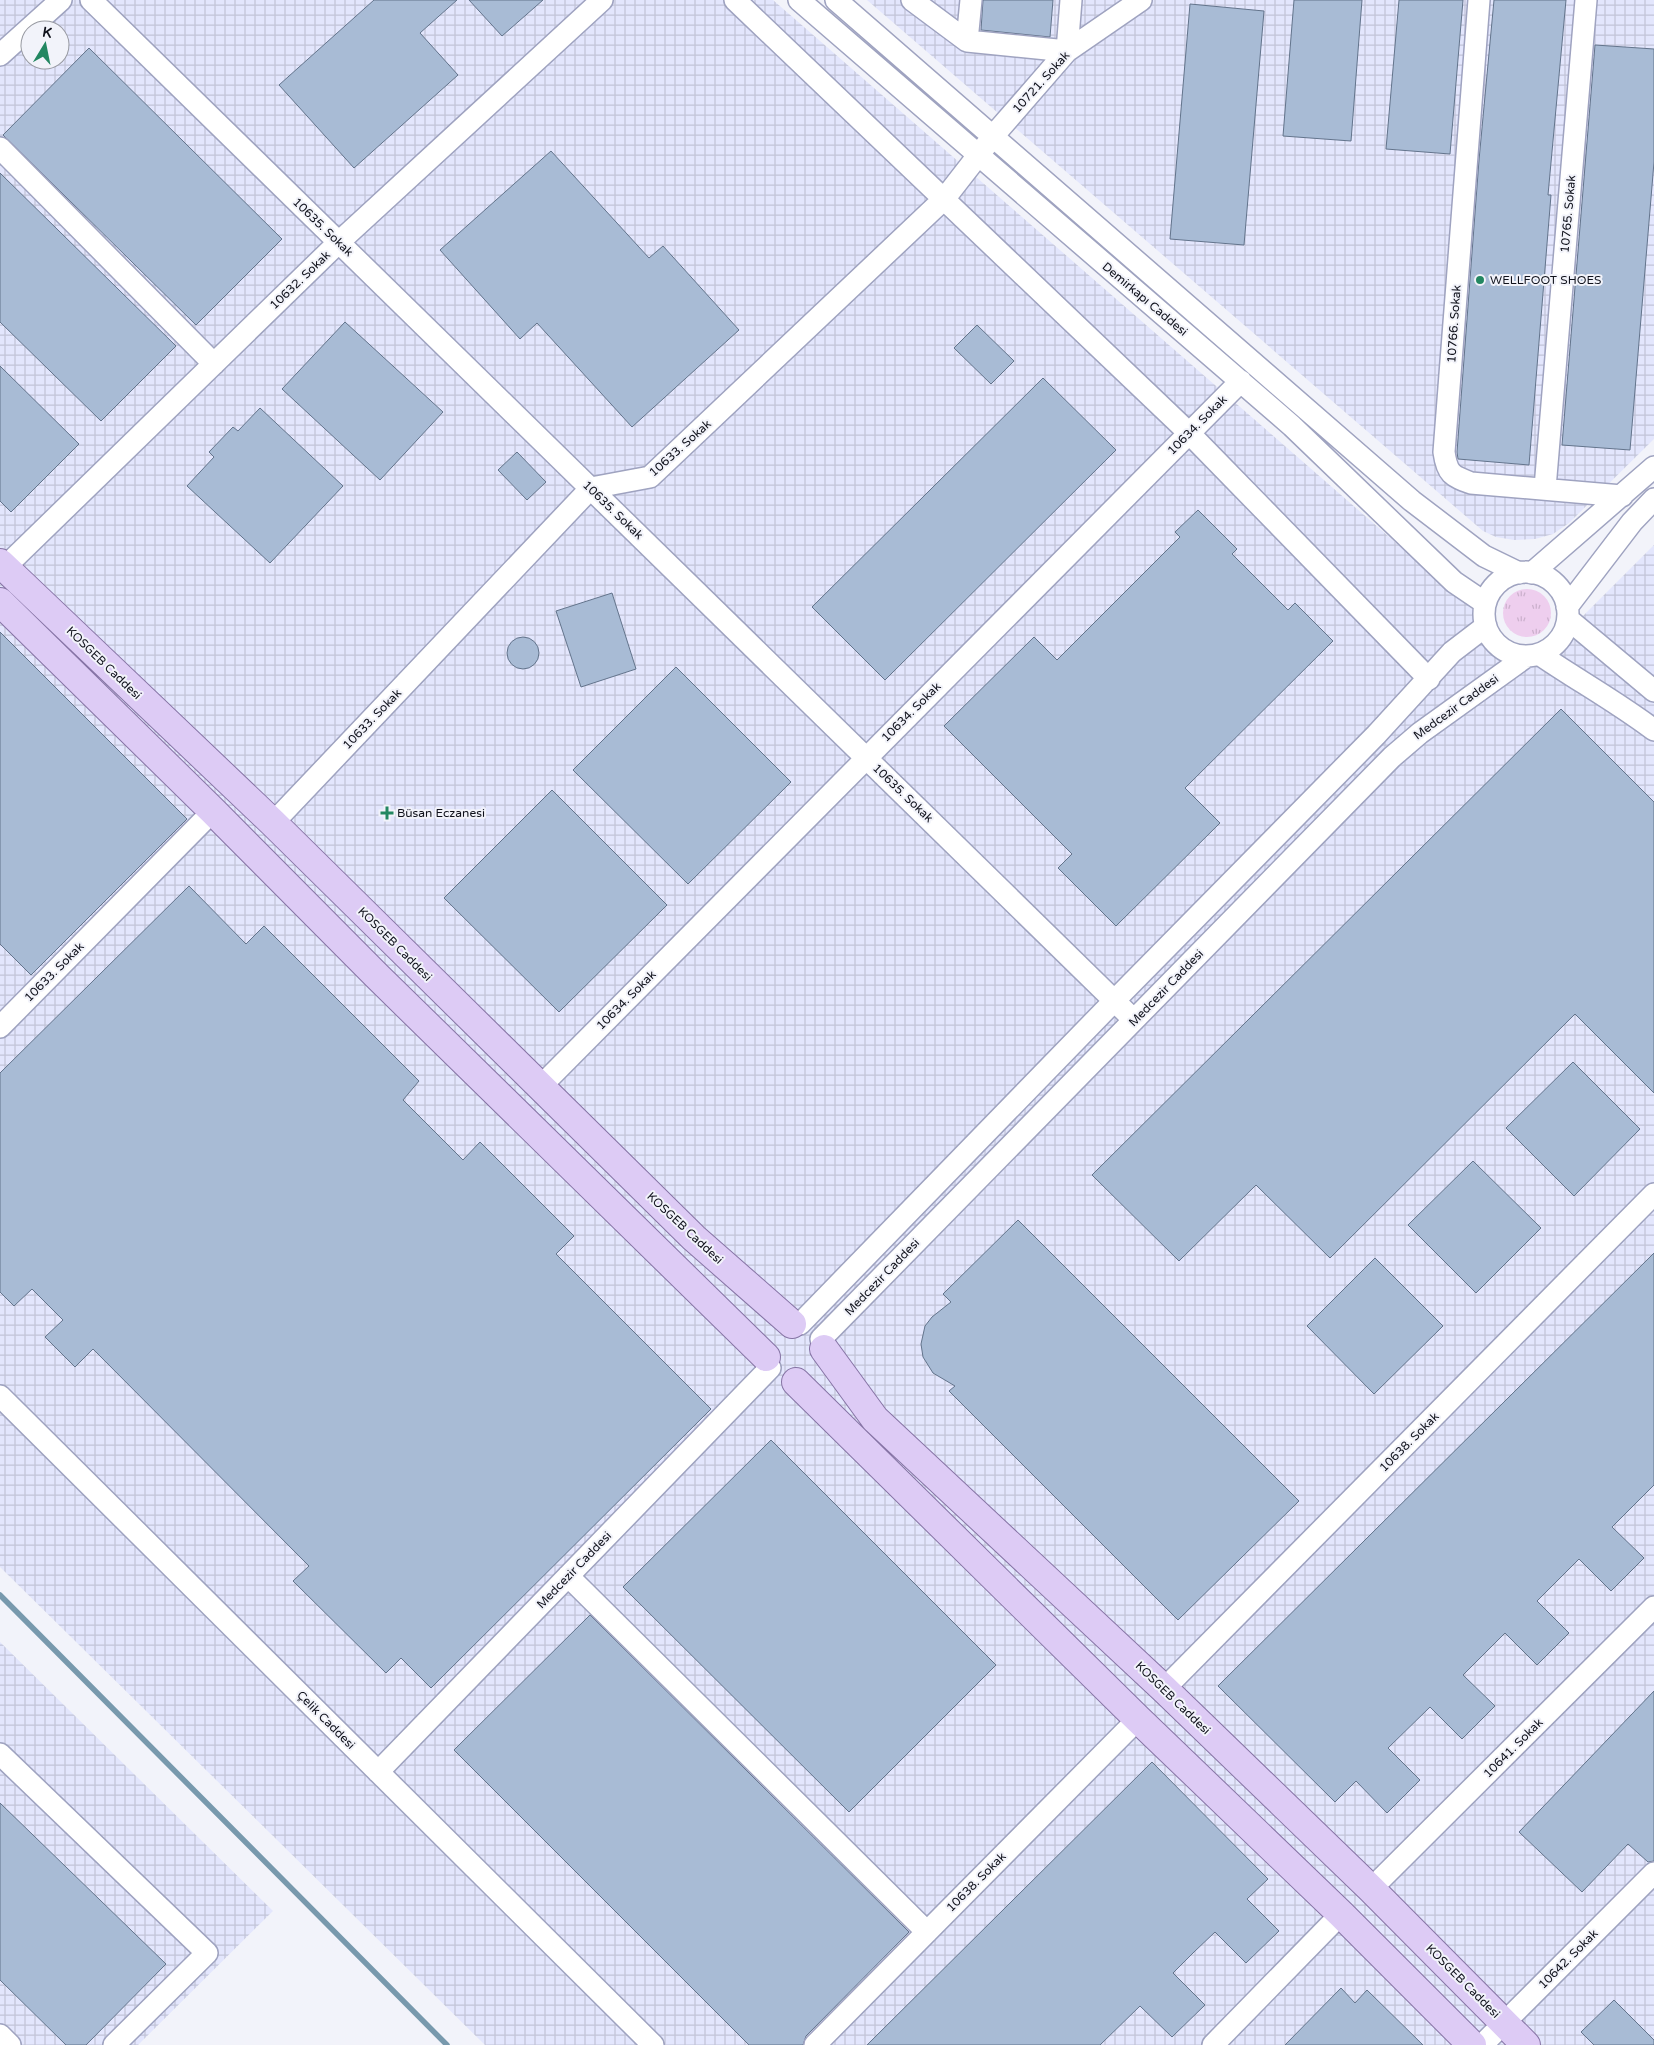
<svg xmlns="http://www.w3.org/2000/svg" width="1654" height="2045" font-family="'Varela Round',sans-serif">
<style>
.industrial{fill:url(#industrial-grid);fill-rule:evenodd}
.grass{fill:url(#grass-tufts)}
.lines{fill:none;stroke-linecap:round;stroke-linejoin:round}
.stream{stroke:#7899ad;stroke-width:5.5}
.building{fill:#a8bbd5;stroke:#63748c}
.minor-casing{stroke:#9fa3c0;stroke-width:24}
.major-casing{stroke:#8674a5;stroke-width:30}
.minor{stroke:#fff;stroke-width:21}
.major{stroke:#ddcbf5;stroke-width:28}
.poi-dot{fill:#238761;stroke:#f2f3fa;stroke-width:2}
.labels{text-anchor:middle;stroke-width:4;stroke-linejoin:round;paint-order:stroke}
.street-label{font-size:12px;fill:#0f111b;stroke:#f2f3fa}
.poi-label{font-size:12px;fill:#0f111b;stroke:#f2f3fa;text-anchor:start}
</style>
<defs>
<pattern id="industrial-grid" width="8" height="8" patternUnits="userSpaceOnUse" patternTransform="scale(1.25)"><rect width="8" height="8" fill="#e3e6fd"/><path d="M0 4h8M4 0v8" fill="none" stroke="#c2c4d8"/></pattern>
<pattern id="grass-tufts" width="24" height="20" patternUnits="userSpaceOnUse" patternTransform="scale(1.25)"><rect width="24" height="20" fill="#eeceee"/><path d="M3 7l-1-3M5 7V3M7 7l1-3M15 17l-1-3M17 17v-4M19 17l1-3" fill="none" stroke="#cbb0cc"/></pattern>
</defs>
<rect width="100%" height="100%" fill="#f2f3fa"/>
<path class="industrial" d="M0,0H773L1535,664L1654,545V2045H485L0,1567ZM30,30H60V60H30Z
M867,0H1654V439L1569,523L1553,534L1535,539L1514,540L1496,537L1483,531Z
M0,1642L273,1911L138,2045H0Z"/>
<path class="grass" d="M1503 613a24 24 0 1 1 48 0a24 24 0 1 1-48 0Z"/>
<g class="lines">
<path class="stream" d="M0,1595L447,2045"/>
</g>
<path class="building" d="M374,0H457L420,33L458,75L354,168L279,85Z
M469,0H543L502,36Z
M983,0H1053L1050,37L981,30Z
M1294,0H1362L1351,141L1283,136Z
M1399,0H1463L1450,154L1386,149Z
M1494,0H1566L1548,195H1551L1529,465L1458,459L1457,452L1479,160Z
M1190,4L1264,11L1244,245L1170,239Z
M1595,45L1654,49V162L1630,450L1562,445Z
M89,48L282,239L196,325L3,135Z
M551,151L649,258L663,246L739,330L632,427L537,323L520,339L440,250Z
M0,173L176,346L101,421L0,322Z
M345,322L443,412L380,480L282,389Z
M977,325L1014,361L991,384L954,348Z
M0,366L79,444L11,512L0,501Z
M1043,378L1116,450L885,680L812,607Z
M260,408L343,486L270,563L187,486L214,457L209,452L233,427L238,431Z
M517,452L546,482L527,500L498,470Z
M1198,510L1237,549L1232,554L1288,610L1295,603L1333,641L1185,788L1220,823L1116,926L1058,868L1072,854L944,726L1034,637L1057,660L1180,537L1175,532Z
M612,593L636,669L581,687L556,611Z
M0,632L187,819L31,975L0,944Z
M507 653a16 16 0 1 1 32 0a16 16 0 1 1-32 0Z
M676,667L791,782L688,884L573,770Z
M1561,709L1654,802V1093L1575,1014L1330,1258L1256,1185L1179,1261L1092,1175Z
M552,790L667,905L559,1012L444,898Z
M189,886L246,944L264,926L419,1081L403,1100L463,1160L480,1142L574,1236L556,1254L711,1409L431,1688L401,1658L386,1673L293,1581L309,1566L93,1349L75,1367L45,1337L63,1320L32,1289L14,1306L0,1292V1073Z
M1573,1062L1640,1129L1574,1196L1506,1128Z
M1473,1161L1541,1228L1476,1293L1408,1225Z
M1018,1220L1299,1501L1178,1620L949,1391L955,1386L933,1373L923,1357L921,1344L925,1326L932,1317L951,1302L943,1294Z
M1654,1253V1485L1612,1527L1644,1558L1611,1591L1579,1559L1537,1601L1569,1633L1537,1665L1505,1633L1463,1675L1495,1706L1462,1739L1430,1707L1388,1748L1420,1780L1387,1813L1356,1781L1335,1802L1218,1686Z
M1375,1258L1443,1326L1374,1394L1307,1326Z
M771,1440L996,1665L849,1812L623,1587Z
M590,1615L909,1932L806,2036L803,2045H749L454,1750Z
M1654,1691V1861L1648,1862L1628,1844L1582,1892L1519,1832Z
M1152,1762L1268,1879L1247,1899L1279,1931L1246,1963L1215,1932L1194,1952L1173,1973L1205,2005L1172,2037L1140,2006L1100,2045H867Z
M0,1803L166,1964L86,2045H66L0,1980Z
M1341,1988L1355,2003L1367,1990L1423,2045H1285Z
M1614,2000L1654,2040V2045H1594L1581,2032Z"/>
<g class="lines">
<g class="minor-casing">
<path id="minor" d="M91,0L1134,1020
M735,0L1189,433L1429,679
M799,0L1292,426L1454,582L1485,603
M836,0L1412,501L1484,556L1519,573
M912,0L967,41
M971,0L967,41L1067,51L1071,0
M1479,0L1444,452C1447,474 1452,476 1471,483L1622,496
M0,55L61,0
M0,148L214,364
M1545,488L1586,0
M4,568L339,242L602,0
M1484 614a42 42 0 1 1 84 0a42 42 0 1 1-84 0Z
M1532,573L1654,467
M1567,607L1632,522L1654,499
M1568,619L1654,691
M1539,654C1577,680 1617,702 1654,730
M273,823L591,488L650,477L945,198L994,135L1067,51L1141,0
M0,1027L213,811
M540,1087L1241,381
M800,1324L1115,1000L1376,735L1452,652L1486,626
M821,1339L1392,757L1420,733L1527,656
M0,1396L653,2045
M568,1576L927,1932
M1164,1689L1654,1194
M0,1754L207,1953L114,2045
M378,1772L770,1368
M1371,1889L1654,1607
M0,2035L10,2045
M815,2045L1138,1719
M1213,2045L1341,1914
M1482,2045L1654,1873"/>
</g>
<g class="major-casing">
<path id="major" d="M0,563L273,823L694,1238L792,1324
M0,602L213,811L377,976L766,1357
M824,1349L875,1419L1164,1689L1371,1889L1526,2045
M796,1382L1138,1719L1341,1914L1472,2045"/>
</g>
<use href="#minor" class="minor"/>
<use href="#major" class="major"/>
</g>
<g class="poi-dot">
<circle cx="1480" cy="280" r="5"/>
<path d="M384.5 805.5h5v5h5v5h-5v5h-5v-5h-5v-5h5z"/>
</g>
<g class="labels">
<g class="street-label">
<text transform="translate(1041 82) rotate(-48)" y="4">10721. Sokak</text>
<text transform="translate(1568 214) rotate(-85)" y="4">10765. Sokak</text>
<text transform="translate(323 227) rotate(44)" y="4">10635. Sokak</text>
<text transform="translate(300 280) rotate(-44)" y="4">10632. Sokak</text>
<text transform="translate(1145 299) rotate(40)" y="4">Demirkapı Caddesi</text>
<text transform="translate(1454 324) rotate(-86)" y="4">10766. Sokak</text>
<text transform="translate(1197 425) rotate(-45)" y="4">10634. Sokak</text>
<text transform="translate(680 448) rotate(-42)" y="4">10633. Sokak</text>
<text transform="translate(613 510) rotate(44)" y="4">10635. Sokak</text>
<text transform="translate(104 663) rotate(44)" y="4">KOSGEB Caddesi</text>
<text transform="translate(1456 707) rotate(-36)" y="4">Medcezir Caddesi</text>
<text transform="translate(911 712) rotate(-45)" y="4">10634. Sokak</text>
<text transform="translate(372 719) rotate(-46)" y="4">10633. Sokak</text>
<text transform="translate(903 793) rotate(44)" y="4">10635. Sokak</text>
<text transform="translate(395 944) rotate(45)" y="4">KOSGEB Caddesi</text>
<text transform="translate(54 972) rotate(-45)" y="4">10633. Sokak</text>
<text transform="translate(1166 988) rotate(-46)" y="4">Medcezir Caddesi</text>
<text transform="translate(626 1000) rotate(-45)" y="4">10634. Sokak</text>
<text transform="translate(685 1228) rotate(43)" y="4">KOSGEB Caddesi</text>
<text transform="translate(882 1277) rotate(-46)" y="4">Medcezir Caddesi</text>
<text transform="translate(1409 1442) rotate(-45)" y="4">10638. Sokak</text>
<text transform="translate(574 1570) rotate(-46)" y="4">Medcezir Caddesi</text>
<text transform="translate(1173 1698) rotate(44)" y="4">KOSGEB Caddesi</text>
<text transform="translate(326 1720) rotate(45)" y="4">Çelik Caddesi</text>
<text transform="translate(1513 1748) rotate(-45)" y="4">10641. Sokak</text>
<text transform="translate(976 1882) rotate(-45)" y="4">10638. Sokak</text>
<text transform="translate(1568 1959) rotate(-45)" y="4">10642. Sokak</text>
<text transform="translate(1463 1981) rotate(45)" y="4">KOSGEB Caddesi</text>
</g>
<g class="poi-label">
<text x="1490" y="284">WELLFOOT SHOES</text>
<text x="397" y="817">Büsan Eczanesi</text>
</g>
</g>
<g transform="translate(45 45) rotate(10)"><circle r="24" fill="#f2f3fa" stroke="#9799a1"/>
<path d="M0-4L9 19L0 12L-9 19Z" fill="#238761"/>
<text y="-8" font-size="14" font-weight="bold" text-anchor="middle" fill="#0f111b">K</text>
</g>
</svg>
